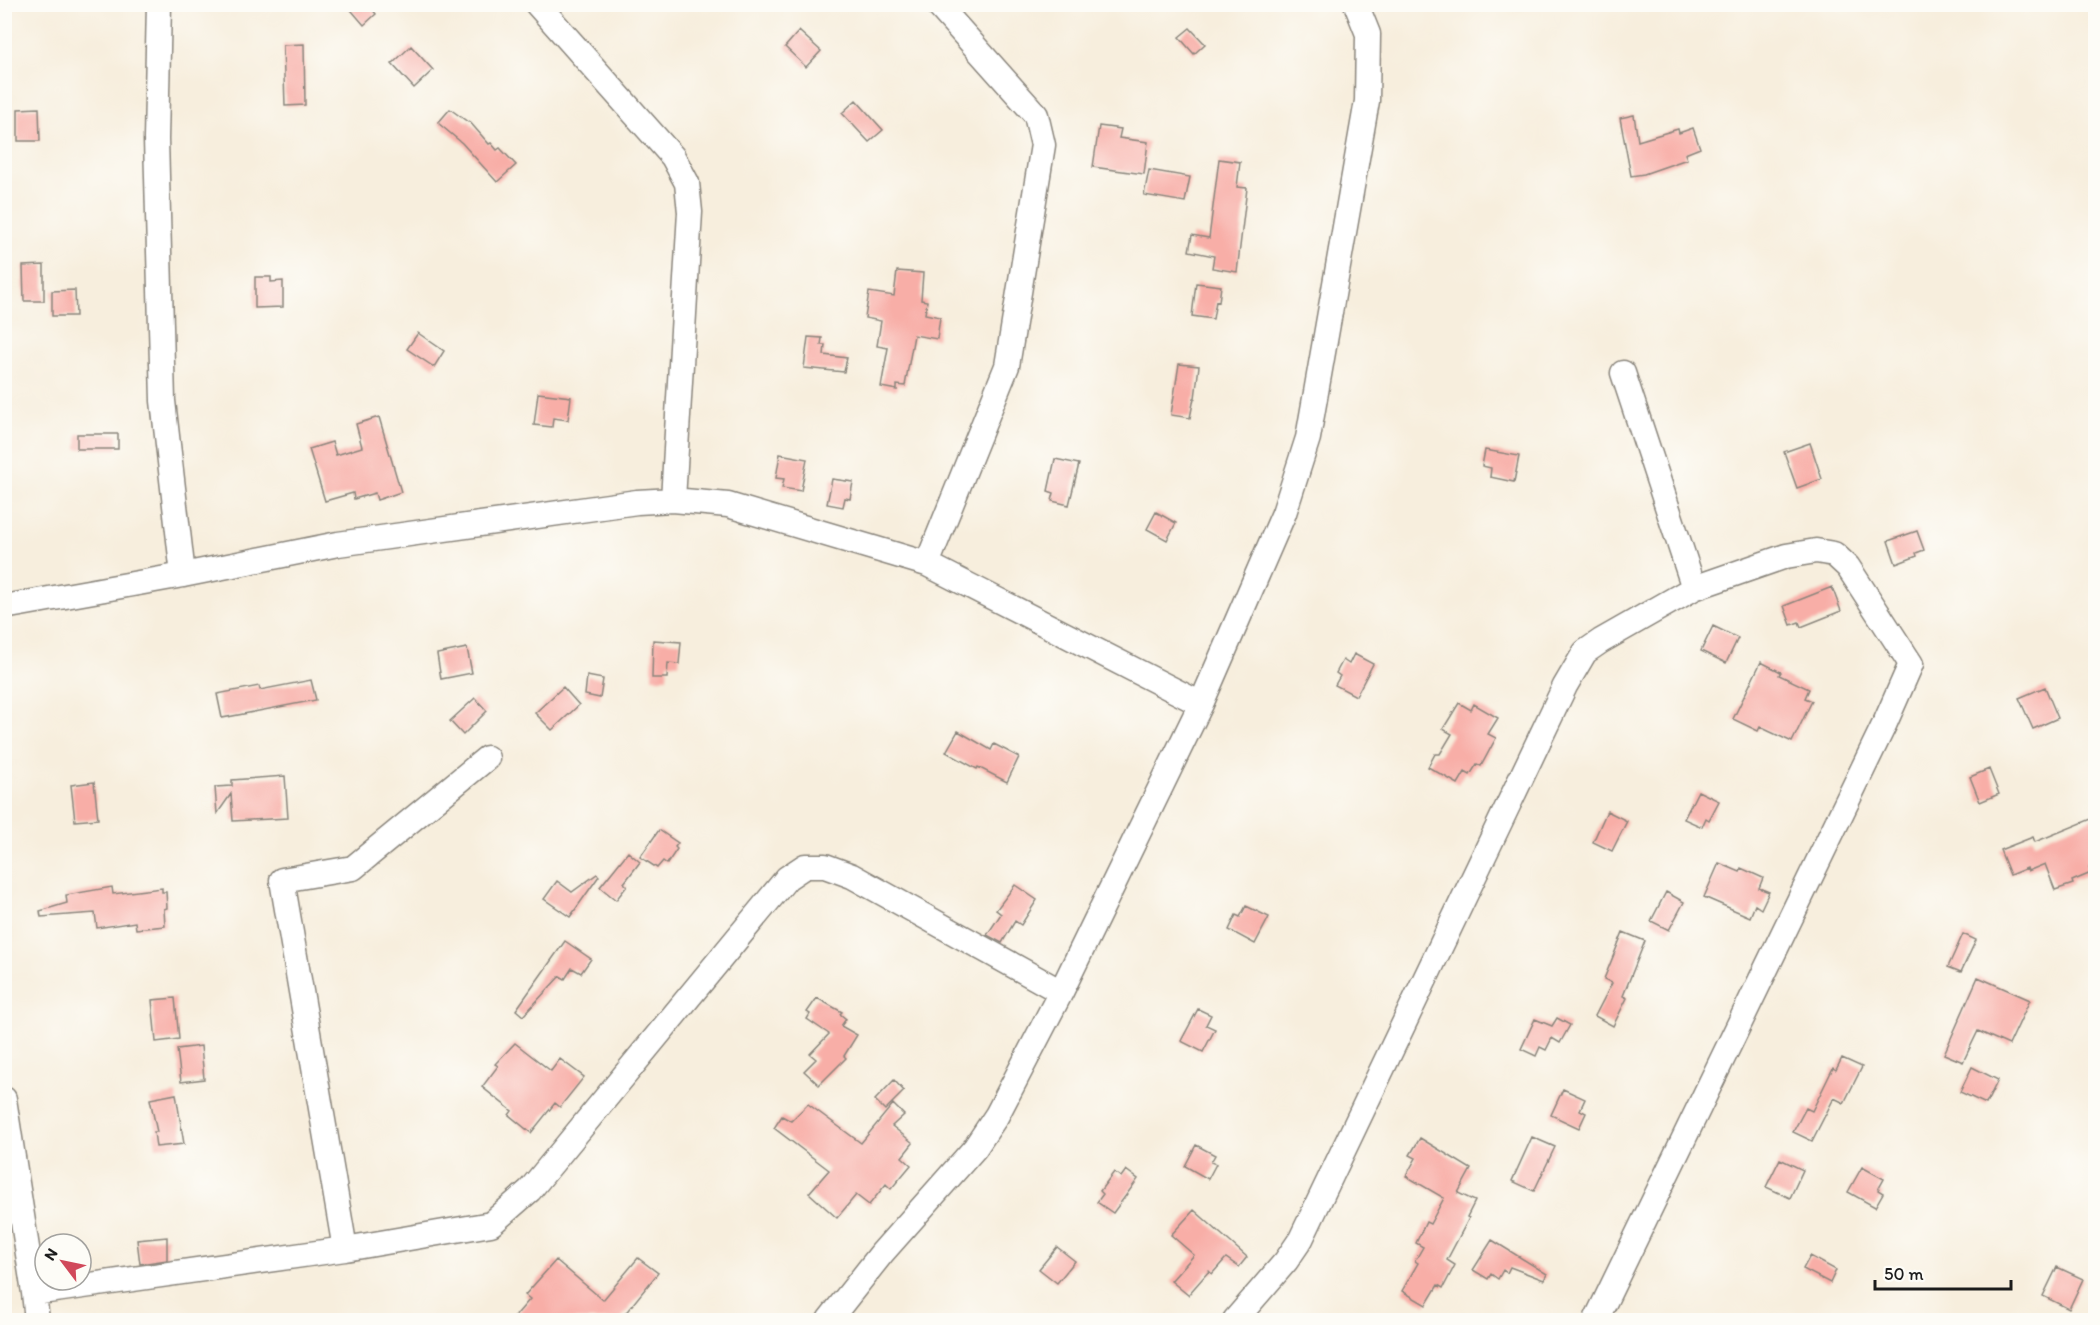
<svg xmlns="http://www.w3.org/2000/svg" width="2100" height="1325" font-family="Itim,sans-serif">
<style>
.building{fill:#f8aea7}
.lines{fill:none;stroke-linecap:round;stroke-linejoin:round}
.minor-casing{stroke:#8a857c;stroke-width:27}
.minor{stroke:#fff;stroke-width:24}
</style>
<rect width="100%" height="100%" fill="#fdfcf7"/>
<filter id="ink" filterUnits="userSpaceOnUse"><feTurbulence type="fractalNoise" baseFrequency=".0167" numOctaves="2"/><feDisplacementMap in="SourceGraphic" scale="12" xChannelSelector="R" yChannelSelector="G"/><feConvolveMatrix kernelMatrix="1 2 1 2 8 2 1 2 1" color-interpolation-filters="sRGB"/></filter>
<filter id="wash" filterUnits="userSpaceOnUse"><feTurbulence type="fractalNoise" baseFrequency=".008" numOctaves="4" result="noise"/><feDisplacementMap in="SourceGraphic" scale="24" xChannelSelector="R" yChannelSelector="G"/><feGaussianBlur stdDeviation="1.35" result="paint"/><feColorMatrix in="noise" values="0 0 0 0 0 0 0 0 0 0 0 0 0 0 0 0 0 1.4 0 .05"/><feComposite in="paint" operator="in"/></filter>
<g filter="url(#wash)">
<rect width="100%" height="100%" fill="#f7eedd"/>
<g id="blocks">
<path class="building" d="M346,4H368L376,14L364,25Z
M1190,28L1205,44L1194,54L1179,37Z
M799,31L821,51L806,67L785,47Z
M304,44L305,105L285,106L283,45Z
M411,46L433,70L414,88L392,64Z
M856,100L883,130L869,142L842,113Z
M39,108L40,141H18V109Z
M450,109L468,122L469,121L489,144L491,143L497,150L500,148L516,165L497,182L462,143L438,123Z
M1634,115L1638,141L1678,129L1679,133L1693,128L1700,148L1685,154L1687,159L1644,174L1631,176L1620,118Z
M1099,126L1121,129L1119,138L1148,142L1144,174L1093,167Z
M1219,159L1240,162L1237,187L1247,188L1237,272L1212,268L1214,256L1189,251L1192,235L1209,238Z
M1149,170L1190,177L1185,202L1144,195Z
M44,265V301H24L23,266Z
M897,271L923,273L921,300L927,301L925,314L940,317L937,339L914,335L905,386L897,385V390L881,387L888,348L877,346L881,321L865,318L869,292L894,296Z
M255,277H271V282L283,281V307L255,308Z
M1196,283L1221,286L1219,302L1216,301L1213,319L1192,316Z
M75,290L76,316H52V291Z
M418,333L444,351L434,367L407,349Z
M808,337L822,338L821,345H825L824,355L847,358L844,372L804,368Z
M1179,364L1199,366L1195,398H1194L1190,418L1171,415Z
M538,393L571,397L568,420L553,418L552,427L534,425Z
M379,417L401,492L377,500L375,493L354,499L353,493L325,501L309,449L332,442L336,455L362,447L356,424Z
M77,434H118V449H77Z
M1810,443L1822,479L1797,488L1784,452Z
M1485,450L1519,456L1514,482L1490,477L1491,468L1482,466Z
M780,454L807,459L801,491L782,488L784,479L776,478Z
M1055,459L1079,464L1069,505L1052,501L1054,493L1048,491Z
M832,479L853,482L850,499L845,498L843,507L827,504Z
M1156,512L1176,523L1167,540L1147,529Z
M1917,531L1924,550L1916,553L1917,556L1896,564L1888,541Z
M1832,587L1841,611L1801,627L1799,622L1791,625L1784,606Z
M1713,626L1738,638L1726,663L1701,651Z
M653,640L681,642L679,664L668,663L667,678H652Z
M467,648L472,673L441,679L437,654Z
M1354,654L1373,664L1356,696L1335,685L1340,676L1336,673L1343,660L1349,664Z
M1761,662L1781,672L1779,675L1809,689L1805,698L1812,701L1792,742L1760,727L1758,731L1733,719Z
M587,676L603,679L600,698L585,695Z
M311,680L316,700L222,718L217,694L259,686L260,690Z
M563,687L579,705L552,730L535,713Z
M2045,687L2058,718L2033,729L2019,698Z
M475,698L487,711L463,735L450,721Z
M1459,703L1471,710L1474,704L1498,718L1488,734L1496,738L1481,766L1477,764L1470,775L1465,772L1458,784L1428,767L1435,754H1440L1452,734L1443,729Z
M958,731L991,750L994,744L1019,757L1007,782L978,767L977,769L946,752Z
M1989,769L1999,794L1980,802L1970,777Z
M285,776L288,818L233,821L231,794L217,814L215,787L232,786V780Z
M94,782L98,819L75,821L71,785Z
M1698,791L1719,801L1709,820L1706,818L1702,827L1684,819Z
M1607,811L1627,821L1612,851L1593,842Z
M2096,817V865L2089,868L2091,873L2072,881L2073,884L2055,890L2045,864L2028,871L2027,868L2010,875L2000,850L2033,837L2035,842Z
M659,830L678,843L675,847L677,849L667,864L663,861L657,868L640,857Z
M628,852L640,862L624,883L627,886L616,900L600,887Z
M1719,863L1740,872L1741,868L1763,878L1759,888L1769,892L1761,909L1755,905L1750,917L1704,897Z
M597,874L599,876L570,917L544,899L557,881L572,892Z
M1015,885L1037,900L1021,925L1015,921L1002,943L987,935L1001,914L996,910Z
M112,887L113,894L162,888V892H166L167,908L164,909L165,926L136,929L135,922L97,928L95,913L41,917L40,911L67,903L66,895Z
M1666,892L1684,902L1669,930L1651,921Z
M1246,906L1269,917L1255,944L1229,930L1236,915L1240,917Z
M1623,932L1645,941L1623,996L1627,998L1613,1026L1595,1016L1612,983L1604,979Z
M1963,934L1976,940L1961,972L1948,967Z
M565,941L591,959L581,973L572,968L565,979L560,976L523,1016L516,1010Z
M1978,977L2030,1000L2009,1045L1978,1031L1963,1062L1944,1054Z
M175,998L179,1039L156,1042L152,1000Z
M817,998L842,1012L840,1014L846,1019L841,1026L857,1035L844,1056L846,1058L819,1085L804,1071L816,1059L810,1054L829,1034L807,1019L810,1014L807,1012Z
M1198,1009L1211,1015L1206,1025L1215,1029L1203,1052L1181,1041Z
M1557,1018L1570,1025L1560,1043L1552,1038L1546,1050L1540,1047L1536,1056L1521,1049L1535,1019L1552,1026Z
M515,1043L551,1071L560,1059L584,1077L560,1107L555,1103L531,1133L509,1115L512,1111L482,1087L498,1066L495,1064Z
M201,1046L204,1079L181,1082L177,1049Z
M1842,1058L1862,1067L1844,1103L1834,1098L1812,1141L1793,1132L1806,1108L1812,1111L1833,1068L1836,1070Z
M1972,1067L1998,1080L1986,1104L1960,1092Z
M894,1080L904,1091L885,1110L875,1100Z
M1563,1089L1585,1099L1580,1110L1586,1113L1579,1128L1551,1115Z
M176,1094L184,1144L156,1147L154,1132H157L150,1099Z
M808,1104L861,1143L893,1104L904,1115L892,1126L913,1143L902,1157L911,1165L891,1189L886,1184L869,1205L856,1195L837,1218L809,1193L829,1170L774,1128L782,1116L791,1121Z
M1532,1137L1555,1147L1534,1191L1512,1181Z
M1420,1138L1471,1169L1458,1193L1475,1201L1467,1217L1469,1218L1447,1260L1455,1265L1443,1288L1438,1285L1426,1305L1402,1291L1418,1263L1415,1261L1423,1247L1416,1243L1426,1222L1430,1224L1444,1198L1406,1176L1416,1158L1410,1155Z
M1196,1145L1215,1155L1211,1162L1216,1164L1208,1179L1185,1166Z
M1780,1159L1803,1170L1790,1198L1766,1187Z
M1862,1167L1884,1179L1878,1190L1883,1193L1875,1207L1848,1192Z
M1126,1170L1138,1179L1113,1213L1097,1202L1103,1194L1100,1191L1114,1172L1121,1177Z
M1194,1210L1247,1257L1239,1267L1226,1258L1212,1274L1209,1271L1188,1295L1171,1281L1194,1255L1171,1235Z
M167,1237V1260L140,1264L137,1240Z
M1492,1240L1547,1274L1544,1280L1510,1267L1507,1273L1503,1270L1498,1279L1491,1274L1488,1279L1473,1270Z
M1057,1247L1075,1261L1057,1283L1039,1269Z
M1810,1256L1836,1270L1830,1283L1803,1269Z
M638,1258L658,1273L620,1320H512L530,1299L525,1295L556,1260L603,1300Z
M2057,1267L2083,1279L2069,1309L2043,1296Z"/>
</g>
</g>
<g filter="url(#ink)">
<use href="#blocks" fill-opacity="0" stroke="#8a857c" stroke-width="1.5"/>
<g class="lines">
<g class="minor-casing">
<path id="minor" d="M159,4L156,139L163,401L183,575
M537,4L673,157L687,183L690,212L673,500
M1623,373L1694,588
M927,564L1007,366L1043,145L1036,115L937,4
M4,607L183,575L338,544L637,502L673,500L728,505L927,564L1201,704
M4,1099L34,1293L37,1320
M345,1249L282,880L353,868L487,758
M34,1293L345,1249L491,1224L530,1190L787,878L805,866H825L852,876L1061,992
M829,1320L882,1253L975,1148L997,1115L1061,992L1201,704L1284,513L1308,438L1367,101L1368,34L1356,4
M1235,1320L1286,1261L1301,1239L1565,686L1585,652L1601,641L1694,588L1786,556L1816,551L1834,554L1848,567L1911,664L1885,723L1596,1320"/>
</g>
<use href="#minor" class="minor"/>
</g>
</g>
<rect width="2100" height="1325" fill="none" stroke="#fdfcf7" stroke-width="24"/>
<g transform="translate(63 1262) rotate(302)"><circle r="28" fill="#fdfcf7" stroke="#a3a29f" stroke-width="1.5"/>
<path d="M0-4.5L10 22L0 15L-10 22Z" fill="#d1495b"/>
<text y="-9" font-size="16" font-weight="bold" text-anchor="middle" fill="#1c1c1c">N</text>
</g>
<path d="M1875 1280v9h136v-9" fill="none" stroke="#1c1c1c" stroke-width="3"/>
<text x="1884" y="1280" font-size="18" fill="#1c1c1c" stroke="#fdfcf7" stroke-width="4.5" paint-order="stroke">50 m</text>
</svg>
